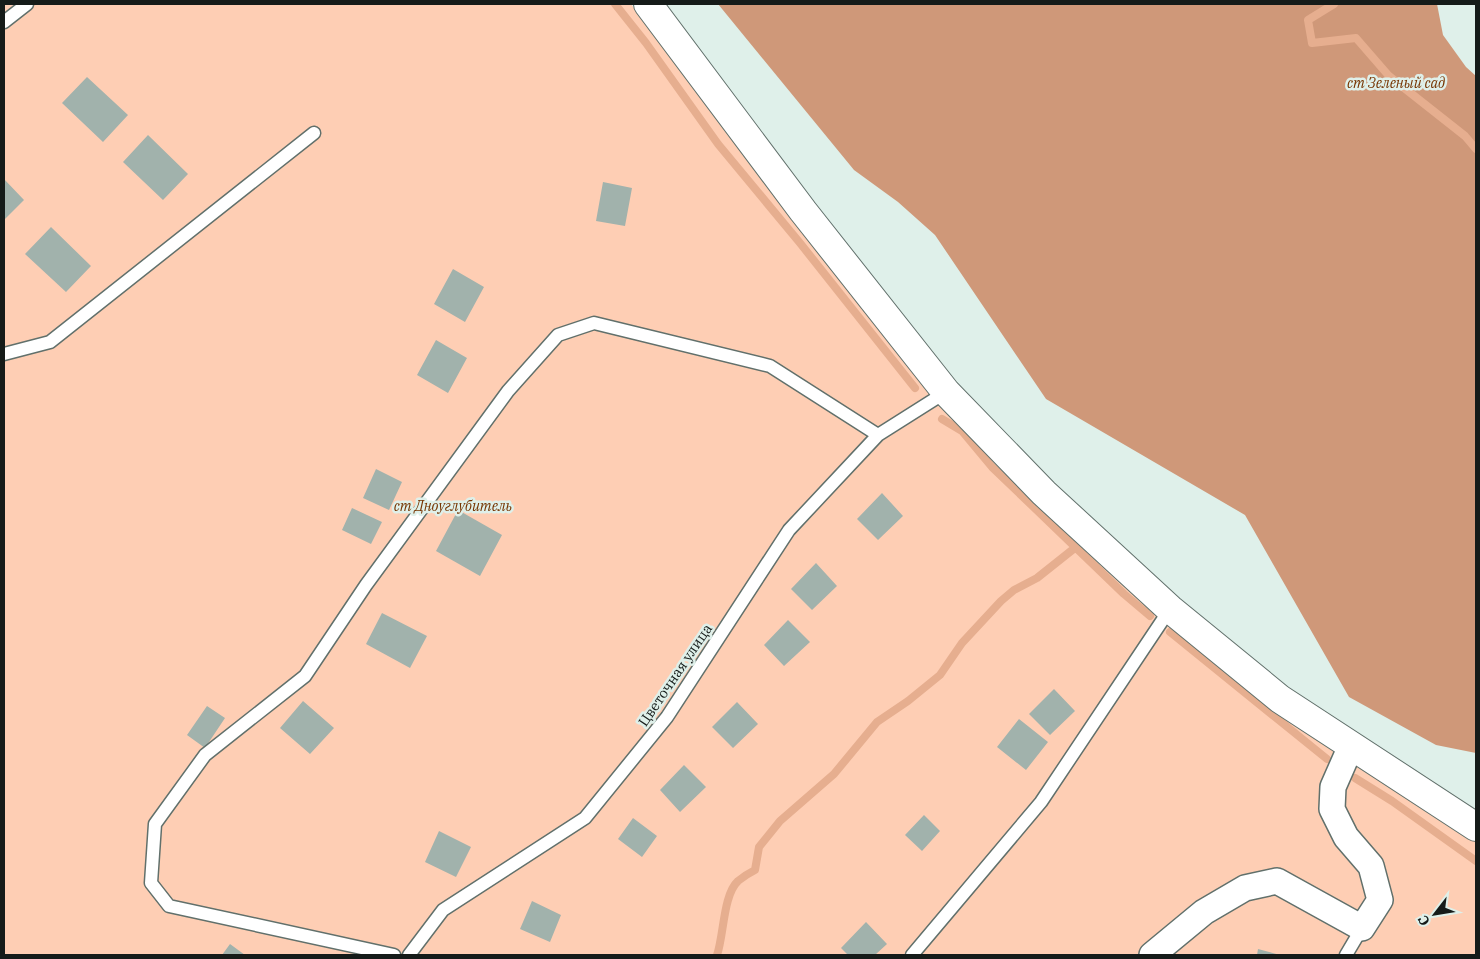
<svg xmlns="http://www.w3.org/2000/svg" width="1480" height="959" font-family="'IBM Plex Serif',serif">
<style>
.green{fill:#feceb4}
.forest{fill:#cf9879}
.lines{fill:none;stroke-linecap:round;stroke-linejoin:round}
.stream{stroke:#e6ae8f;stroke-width:8}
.building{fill:#a1b2ac}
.service-casing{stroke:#61706b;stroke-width:15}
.minor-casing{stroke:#61706b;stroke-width:28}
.tertiary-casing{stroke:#61706b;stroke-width:30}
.service{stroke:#fff;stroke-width:12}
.minor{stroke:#fff;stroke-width:25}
.tertiary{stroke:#fff;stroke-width:28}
.labels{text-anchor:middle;stroke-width:5;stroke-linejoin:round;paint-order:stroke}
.park-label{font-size:14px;font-style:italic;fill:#763400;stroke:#dff0ea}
.street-label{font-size:14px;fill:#151b19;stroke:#dff0ea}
</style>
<rect width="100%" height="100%" fill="#dff0ea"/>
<path class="green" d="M4,4H631L939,396L1258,690L1476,831V955H4Z"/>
<path class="forest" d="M718,4H1437L1443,35L1466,67L1476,76V753L1436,745L1349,697L1245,515L1046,399L935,235L898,202L854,170Z"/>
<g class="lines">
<path class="stream" d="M615,4L646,43L718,144L800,243L915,388
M1334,4L1308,20L1312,43L1356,38L1389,76L1465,136L1476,149
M942,419L962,431L992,467L1124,594L1150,616
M1170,632L1327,759
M1355,778L1392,801L1476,861
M717,955C724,935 723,895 738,881C743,877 749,873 755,870L759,847L780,821L834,774L877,722L908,701L940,675L962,643L1001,601L1014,590L1037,578L1076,547"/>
</g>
<path class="building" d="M87,77L128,115L103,142L62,103Z
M148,135L188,174L163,200L123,162Z
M4,179L24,200L4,220Z
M603,182L632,188L625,226L596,221Z
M51,227L91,266L66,292L25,254Z
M453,269L484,287L465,322L434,304Z
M436,340L467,358L448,393L417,375Z
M376,469L402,482L389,510L363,498Z
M882,493L903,516L878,540L857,519Z
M352,508L382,522L371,544L342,530Z
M458,510L502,535L480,576L436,551Z
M816,563L837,586L812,610L791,589Z
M382,613L427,636L410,668L366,644Z
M788,620L810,642L784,666L764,645Z
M1054,689L1075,711L1050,735L1029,714Z
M303,701L334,728L310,754L280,728Z
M737,702L758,724L733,748L712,727Z
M207,706L225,718L205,748L187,735Z
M1019,719L1048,742L1026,770L997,747Z
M684,765L706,787L680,812L660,790Z
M924,815L940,831L922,851L905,835Z
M633,818L657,836L642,857L618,839Z
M439,831L471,847L456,877L425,862Z
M532,901L561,915L550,942L520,929Z
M866,922L887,944L875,955H848L841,948Z
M230,944L245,955H222Z
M1258,949L1280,955H1257Z"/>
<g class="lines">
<g class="service-casing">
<path id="service" d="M4,22L27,4
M4,354L50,342L314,133
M394,955L169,906L151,883L155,824L205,755L305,676L366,585L508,391L558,335L594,323L770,366L878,435
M409,955L443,910L585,818L667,717L789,530L878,435L946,392
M912,955L1041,802L1170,609
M1346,955L1362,928"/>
</g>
<g class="minor-casing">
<path id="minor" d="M1152,955L1204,912L1245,888L1277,881L1362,928L1380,900L1371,866L1346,837L1332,809L1333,787L1351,746"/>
</g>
<g class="tertiary-casing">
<path id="tertiary" d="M648,4L803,211L946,392L1044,493L1170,609L1280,699L1476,827"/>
</g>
<use href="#service" class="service"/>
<use href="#minor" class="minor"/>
<use href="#tertiary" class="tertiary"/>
</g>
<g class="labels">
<g class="park-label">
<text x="1396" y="88">ст Зеленый сад</text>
<text x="453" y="511">ст Дноуглубитель</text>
</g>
<g class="street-label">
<text transform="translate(675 675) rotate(-56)" y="5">Цветочная улица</text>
</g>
</g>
<rect width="1480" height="959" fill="none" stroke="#151b19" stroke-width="10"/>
<g transform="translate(1435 914) rotate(239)" stroke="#dff0ea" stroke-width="4" paint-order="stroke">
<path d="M0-4L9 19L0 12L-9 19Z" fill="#151b19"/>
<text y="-8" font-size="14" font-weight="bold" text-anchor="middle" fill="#151b19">С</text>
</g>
</svg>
